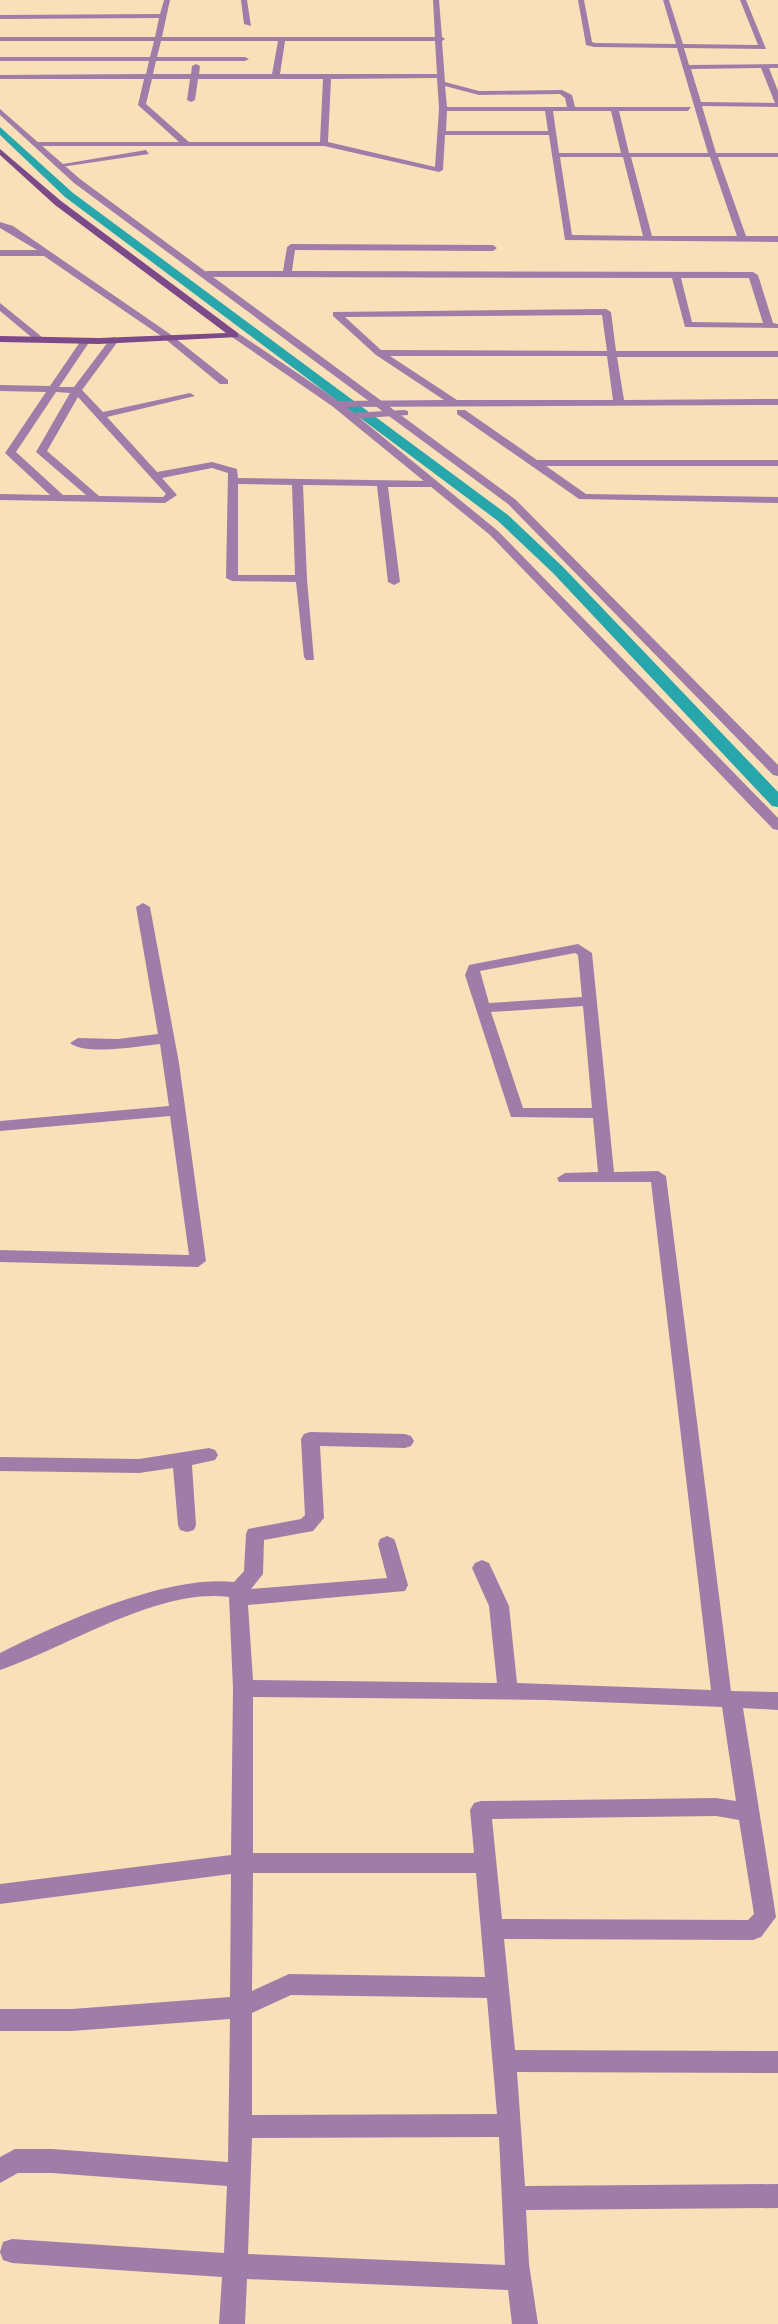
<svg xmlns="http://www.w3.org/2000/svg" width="778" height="2324" font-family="Karla,sans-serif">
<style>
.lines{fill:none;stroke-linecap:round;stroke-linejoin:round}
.canal{fill:#27a6ab;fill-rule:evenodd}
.minor{fill:#9f7da8;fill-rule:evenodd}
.tertiary{fill:#9f7da8;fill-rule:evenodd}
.secondary{fill:#7c4a89;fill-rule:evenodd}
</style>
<rect width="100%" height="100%" fill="#fae0b8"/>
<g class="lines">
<path class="canal" d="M0,127L73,193L508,515L563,567L778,792V807L772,806L553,573L498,521L65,197L0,135Z"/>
<path class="minor" d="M164,0H170L162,37H435L433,0H439L442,37L445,39L442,41L445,82L479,91L562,90L572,95L575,107H691L688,111H619L629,153H708L677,48L594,47L586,45L578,0H584L592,42L595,43L676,44L663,0H669L683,44L758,45L740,0H746L766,49L684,48L689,65L778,64V68H769L778,91V107L702,106L716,153H778V157H718L746,236H778V242L565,240L549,135H445L443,170L439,172L324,146H34L37,142H179L138,105L144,79H0V75L146,74L149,61H0V57H150L154,41H0V37H155L159,18L0,19V15L160,14ZM161,41H278L272,74H199L200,66L196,64L192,66L191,74H153L156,61H245L249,59L245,57H157ZM285,41H435L437,74H280ZM761,68L775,103L701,102L691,69ZM437,78L439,109L435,167L328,142L331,79ZM152,79H190L187,100L191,102L195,100L198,79H323L320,142H189L146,104ZM445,86L479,95L560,94L565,98L567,107H447ZM447,111H545L548,131H446ZM553,111H611L621,153H559ZM560,157H623L643,236L572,235ZM631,157H710L737,236H652Z
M241,0H247L251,26L244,24Z
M146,150L149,154L61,167L57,165Z
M0,222L13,226L170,334L228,380V384H220L164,338L44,256H0V250H37L0,228Z
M291,244L493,245L497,248L493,251L295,250L292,271L753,272L758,275L773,323L778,324V328L685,327L672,278L207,277L202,274L207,271H283L287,247ZM681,278H749L763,323L692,322Z
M0,303L42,337V341H36L0,311Z
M606,309L611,312L616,351H778V357H617L624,400L778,399V405L336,407L331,404L336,401L444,400L376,355L333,316V312ZM602,315L607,351L381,350L345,317ZM390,356H607L613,400H457Z
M114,337L119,340L82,390L103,412L190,393L195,396L107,417L157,472L212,462L237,469L238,478L434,481L439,484L434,487H388L400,582L394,585L388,582L377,486L303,485L307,579L314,660H306L304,657L296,582L232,581L226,578L228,473L212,468L162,478L177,495L165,503L0,500V494L50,495L5,453L46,392L0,391V385L50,386L82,339H88L90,341L59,387H74L111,338ZM56,392L70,393L36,452L86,495H63L16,452ZM78,397L166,494L163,497L99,496L47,451ZM238,484L292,485L295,575H238Z
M404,410L408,411V415L350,419L345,416L350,413Z
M457,410H465L537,460H778V466H546L586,494L778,497V503L579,499L457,414Z
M143,903L150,907L179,1063L206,1261L198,1267L0,1262V1250L189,1255L170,1116L0,1131V1121L169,1106L160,1044C139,1046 86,1056 70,1043L78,1038L118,1039L158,1034L136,907Z
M578,944L592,953L614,1172L658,1171L666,1176L731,1691L778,1692V1710L743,1708L776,1917L761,1937L753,1940L504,1939L515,2050L778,2051V2073L517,2072L525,2186L778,2184V2208L526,2210L529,2264L538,2324H512L508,2290L247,2279L245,2324H219L222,2277L12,2263L3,2260L0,2252L3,2242L12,2239L224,2253L227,2186L52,2173H18L0,2183V2157L15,2149H52L228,2162L230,2019L72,2031H0V2009H72L230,1997L231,1874L0,1904V1884L231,1855L233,1688L229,1597C157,1588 66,1648 0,1670V1653C59,1623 168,1574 234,1582L244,1571L246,1534L248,1529L301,1519L305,1515L301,1439L304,1434L310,1432L405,1434L411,1436L414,1441L411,1446L405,1448L320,1446L324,1518L313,1531L264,1540L263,1574L251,1589L387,1578L378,1544L380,1539L387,1536L394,1539L396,1544L408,1585L405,1591L248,1605L253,1680L497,1683L489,1606L472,1568L475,1563L482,1560L489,1563L509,1606L517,1683L711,1690L651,1182H559L557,1178L565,1173L598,1172L593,1118L511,1117L465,975L469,965ZM575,953L578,955L582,997L489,1003L480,971ZM583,1006L592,1108H523L491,1012ZM253,1697L547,1700L722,1707L736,1801L716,1798L481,1801L474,1803L470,1810L474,1853H253ZM716,1816L739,1820L754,1914L748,1920L502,1919L492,1819ZM253,1873H476L485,1977L289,1974L252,1991ZM291,1995L487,1998L497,2114L252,2115V2013ZM499,2137L505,2265L248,2254L252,2138Z
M209,1448L215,1450L218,1455L215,1460L192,1465L196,1525L194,1530L187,1532L180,1530L178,1525L173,1468L139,1473L0,1471V1457L139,1459Z"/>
<path class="tertiary" d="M0,109L80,179L516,500L778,765V776L773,775L508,504L74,183L0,115Z
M232,333H238L340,402L498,531L778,818V830L773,829L490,535L332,406L232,337Z"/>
<path class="secondary" d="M0,149L61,201L238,333V337L99,344L0,342V336L99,338L226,333L55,205L0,155Z"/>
</g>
</svg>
